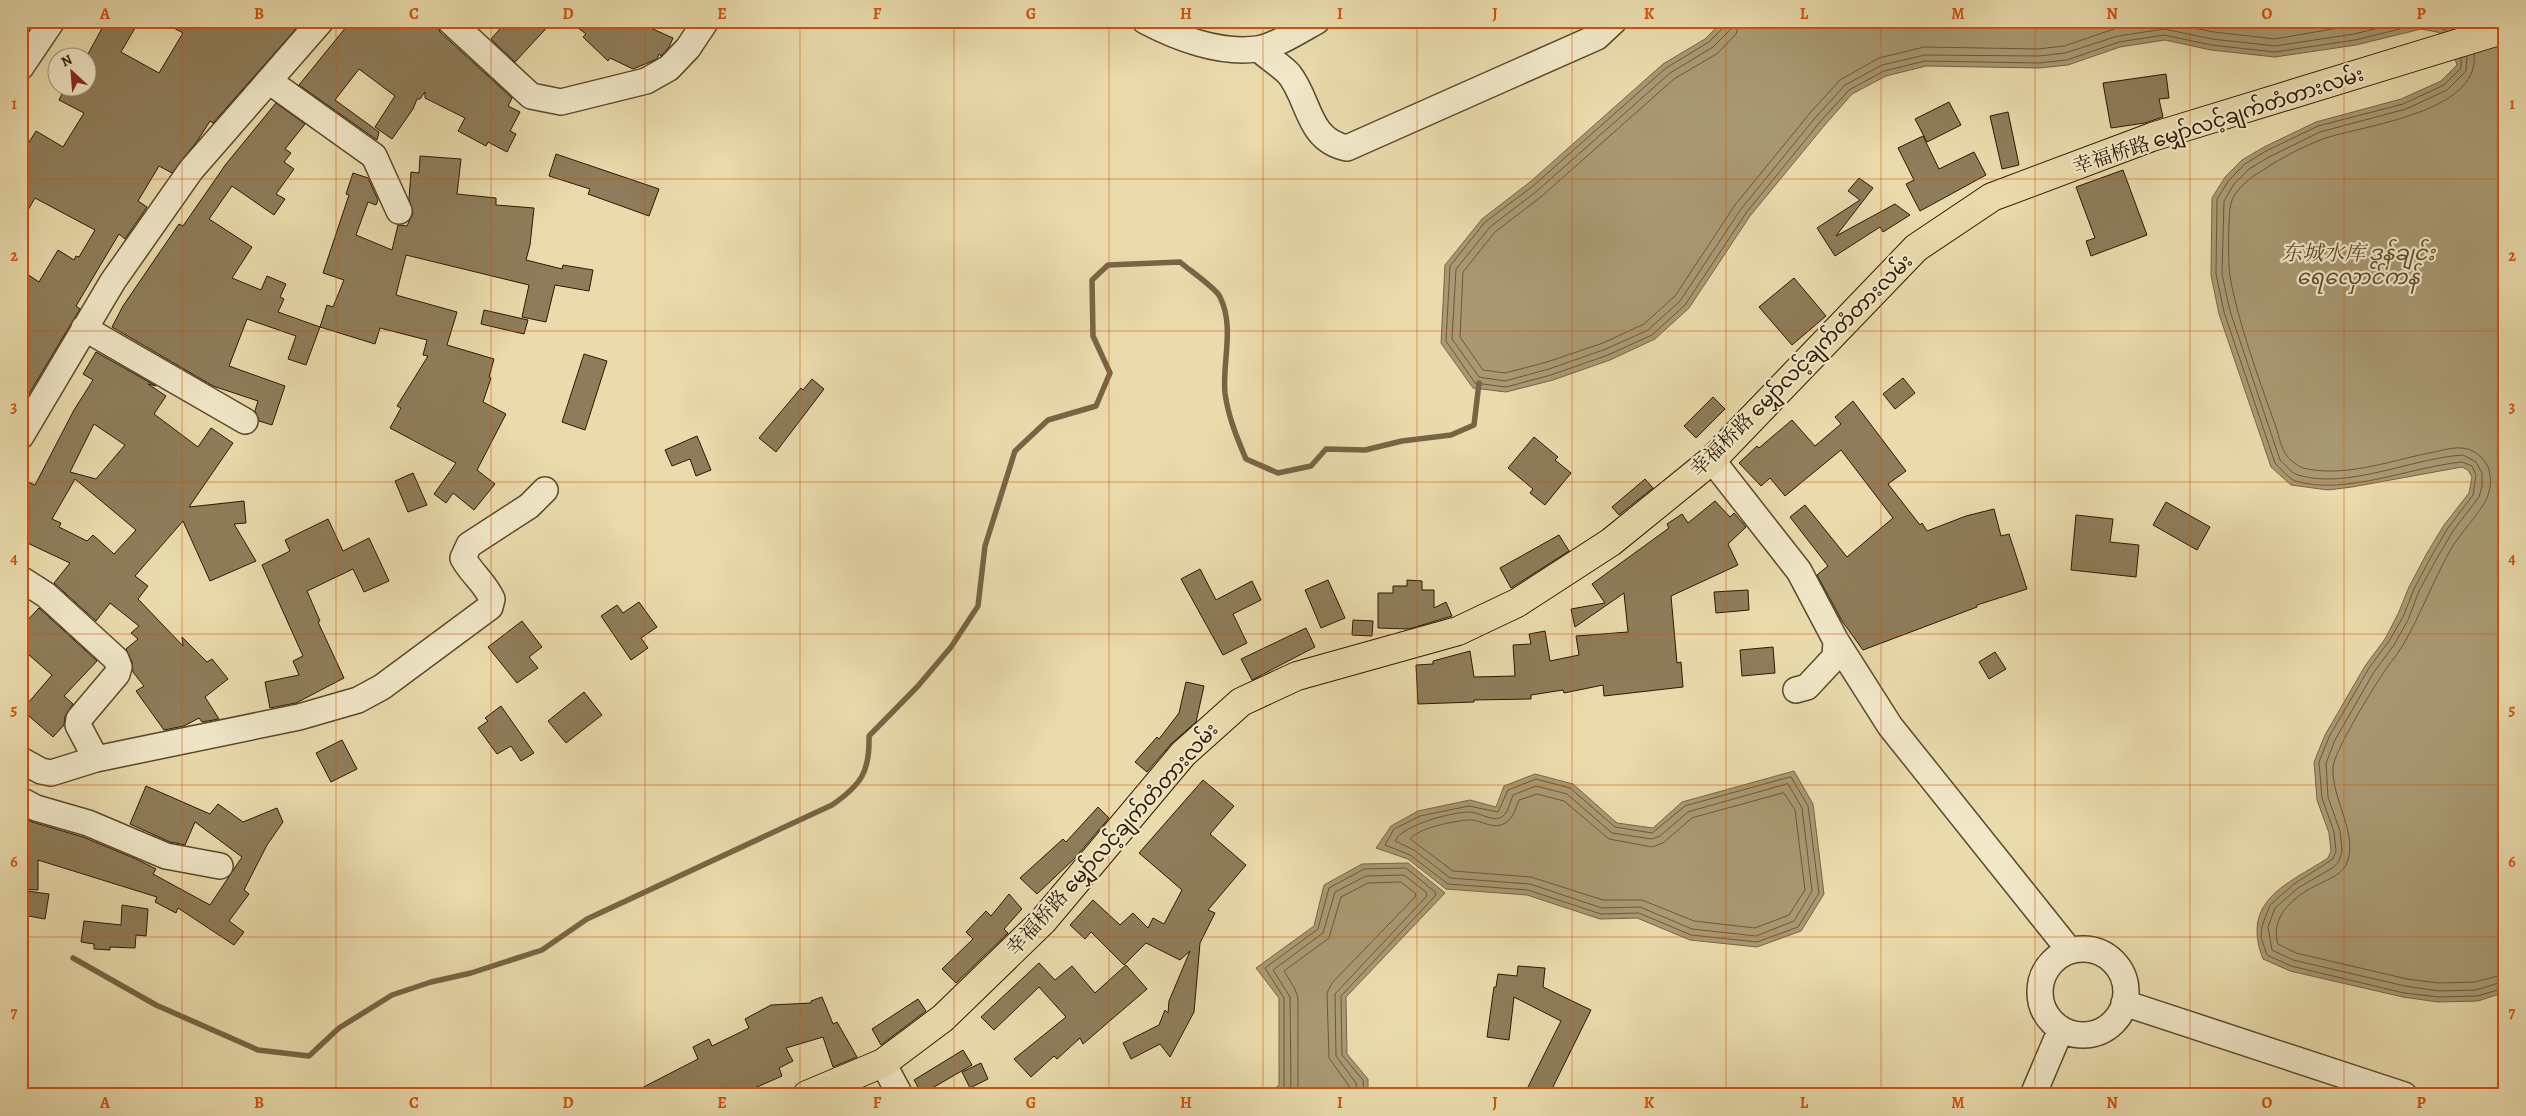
<svg xmlns="http://www.w3.org/2000/svg" width="2526" height="1116" font-family="Alegreya,'Noto Serif SC','Noto Sans Myanmar',serif">
<style>
.water{fill:#a89972;stroke:#766545}
.lines{fill:none;stroke-linecap:round;stroke-linejoin:round}
.shore{stroke:#6a583a;stroke-width:1}
.stream{stroke:#766545;stroke-width:5.5}
.building{fill:#8e7d5a;stroke:#2b1801;fill-rule:evenodd}
.minor-casing{stroke:#5a492c;stroke-width:28}
.major-casing{stroke:#2b1801;stroke-width:30}
.minor{stroke:#f1e8c9;stroke-width:25}
.major{stroke:#e9dbac;stroke-width:28}
.grid{fill:none;stroke:#d5520b;stroke-width:1;stroke-opacity:0.55}
.labels{text-anchor:middle;stroke-width:4.5;stroke-linejoin:round;paint-order:stroke}
.street-label{font-size:20px;fill:#2b1801;stroke:#f1e8c9}
.water-label{font-size:21px;font-style:italic;fill:#5d4c2e;stroke:#f1e8c9}
.neatline{fill:none;stroke:#d5520b;stroke-width:2}
.grid-label{font-size:16px;text-anchor:middle;font-weight:bold;fill:#d5520b}
</style>
<rect width="100%" height="100%" fill="#e9dbac"/>
<filter id="stains"><feTurbulence type="fractalNoise" baseFrequency=".004" numOctaves="4"/><feColorMatrix values="0 0 0 0 .2 0 0 0 0 .09 0 0 0 0 .02 0 0 0 .5 -.17"/></filter>
<radialGradient id="worn" r=".72"><stop offset=".6" stop-color="#630" stop-opacity="0"/><stop offset="1" stop-color="#630" stop-opacity=".3"/></radialGradient>
<path class="water" d="M1723,21H2505V992L2478,1001L2438,1002L2403,997L2290,971L2263,959C2240,900 2288,884 2328,858L2331,851L2329,833L2317,800L2314,762L2325,735L2365,666L2385,639L2398,614L2409,587L2427,553L2444,525L2469,493L2472,477L2468,470L2462,467L2352,487L2328,490L2291,485L2271,467L2219,314L2211,275L2212,198L2225,177L2242,160L2264,147L2316,122L2401,99L2441,81L2457,65L2448,37L2437,32L2421,29L2356,45L2275,57L2211,50L2165,40L2120,47L2068,65L2039,68L1926,66L1886,76L1852,94L1824,126L1750,216L1689,308L1655,339L1610,360L1553,380L1506,392L1473,388L1441,343L1445,265L1482,219L1530,182L1663,64L1705,39Z
M1794,771L1813,804L1824,894L1801,931L1757,947L1690,940L1637,918L1600,919L1527,895L1446,889L1408,859L1376,848L1391,826L1418,811L1470,800L1496,807L1504,786L1535,774L1573,784L1617,823L1653,828L1682,802Z
M1408,863L1445,893L1346,997L1347,1054L1368,1079V1095H1267L1279,1085V998L1256,968L1314,926L1324,885L1362,864Z"/>
<g class="lines">
<path class="shore" d="M1726,21L1725,26L1709,42L1666,68L1533,186L1485,222L1450,266L1446,341L1475,383L1506,387L1551,375L1608,355L1652,335L1685,305L1746,213L1820,122L1849,90L1884,71L1925,61L2039,63L2067,60L2119,42L2164,35L2211,45L2275,52L2355,40L2420,24L2438,27L2447,31
M1732,21L1730,30L1713,47L1670,73L1537,191L1490,227L1456,269L1452,339L1479,377L1505,381L1549,369L1606,349L1648,330L1680,301L1741,209L1815,118L1845,85L1882,65L1925,55L2039,56L2065,53L2118,36L2164,29L2212,39L2275,46L2354,34L2408,21
M1740,21L1736,34L1718,53L1674,79L1542,196L1495,232L1463,272L1460,337L1483,370L1505,373L1547,362L1603,343L1644,324L1675,296L1735,205L1810,113L1840,80L1879,58L1924,47L2038,49L2064,46L2117,28L2163,22L2214,32L2275,39L2378,21
M2474,54C2481,113 2363,125 2323,139C2302,147 2281,158 2263,170C2251,177 2235,189 2231,203C2228,215 2228,264 2230,277C2239,325 2257,373 2273,419C2278,430 2280,447 2287,456C2291,461 2298,466 2303,468C2343,478 2390,461 2429,453C2440,451 2452,447 2462,448C2474,449 2483,457 2488,467C2492,477 2491,490 2486,500C2477,517 2461,532 2451,549C2433,581 2421,614 2403,645C2396,657 2387,666 2380,678C2369,695 2335,750 2333,767C2331,799 2360,836 2346,865C2339,877 2324,881 2313,887C2291,899 2270,918 2278,944L2296,953L2407,979L2439,983L2475,982L2505,974
M2467,56L2466,71L2447,90L2406,109L2320,132L2269,157L2249,169L2234,184L2224,201L2222,274L2230,311L2280,460C2285,464 2291,473 2298,475C2348,490 2412,458 2463,455L2476,462L2482,473V486L2479,497L2453,531L2437,558L2419,591L2408,620L2394,645L2374,672L2335,740L2326,763L2328,797L2340,831L2342,851L2339,861L2334,867L2298,888L2275,908L2268,927L2272,950L2293,960L2405,986L2439,991L2476,990L2505,981
M2461,58V68L2444,85L2403,104L2318,126L2266,151L2245,164L2229,180L2217,199L2216,274L2224,312L2275,463C2280,468 2288,478 2295,481C2345,496 2410,467 2462,462L2472,466L2476,475L2473,495L2448,528L2432,555L2414,589L2403,617L2389,641L2369,668L2329,737L2319,762L2322,798L2334,832L2336,851L2333,859L2294,884L2270,905L2262,926L2261,937L2267,955L2291,966L2404,993L2439,997L2477,996L2505,988
M1791,777L1808,806L1819,893L1798,927L1757,942L1691,935L1639,913L1601,914L1528,890L1448,884L1410,855L1385,845L1394,829L1420,816L1469,806L1498,812L1508,790L1536,779L1570,788L1615,827L1652,833L1685,806Z
M1788,784L1802,808L1812,891L1794,921L1756,936L1692,929L1640,907L1602,908L1530,884L1450,878L1414,850L1395,841C1402,825 1452,812 1469,812C1479,812 1490,821 1500,818C1508,815 1510,802 1513,795L1536,786L1567,794L1612,833L1652,839L1660,836L1688,812Z
M1784,793L1795,810L1805,890L1789,915L1755,928L1694,921L1642,900H1603L1531,877L1453,871L1410,839C1418,828 1454,821 1468,820C1481,819 1493,831 1505,823C1514,818 1515,809 1519,800L1537,794L1564,801L1609,839L1652,847L1663,843L1692,818Z
M1275,1095L1284,1086V998L1265,968L1318,929L1329,888L1364,869L1406,868L1435,892L1436,895L1341,996L1342,1055L1363,1080L1364,1095
M1286,1095L1291,1085L1290,997L1273,970L1323,933L1335,892L1366,876L1404,875L1426,892L1427,896L1335,994L1336,1056L1356,1083L1357,1095
M1295,1095L1298,1086V998L1295,989L1284,971L1329,938L1341,897L1368,883L1401,882L1415,893L1416,896L1332,983L1327,993L1329,1058L1349,1086L1350,1095"/>
<path class="stream" d="M73,958L156,1005L258,1050L309,1056L339,1028L392,995L431,982L471,973L542,950L587,919L832,805C861,785 870,772 869,736L918,686L951,647L978,606L985,546L1015,451L1048,420L1096,406L1110,373L1093,336L1092,280L1108,265L1180,262C1189,270 1216,288 1220,297C1235,327 1222,362 1225,393C1228,416 1237,438 1246,459L1278,473L1311,466L1326,449L1365,450L1402,441L1451,435L1474,425L1479,383"/>
</g>
<path class="building" d="M106,21H139L121,52L159,73L183,33L161,21H299L294,31L213,123L210,121L198,140L172,173L159,166L138,201L147,207L125,239L119,234L76,306L80,309L21,407V270L39,282L58,250L74,260L76,256L79,257L95,230L35,198L21,222V155L36,131L63,147L84,113L59,100L65,88H88V54Z
M351,21H436L440,32L512,98L508,106L520,112L510,131L516,134L507,152L488,142L486,146L458,131L465,118L425,98V92L420,99H417L413,109L392,139L375,127L395,96L359,69L335,100L379,132L377,140L299,85Z
M507,21H553L515,62L491,39Z
M569,21H635L673,38L669,47L661,56L659,54L657,59L633,69L610,58L608,61L583,37L586,34Z
M2166,74L2169,98L2159,99L2163,117L2145,123L2111,128L2103,83Z
M1949,102L1961,125L1927,142L1915,119Z
M276,103L305,124L285,149L291,153L284,162L294,169L276,194L285,199L274,215L232,186L209,219L252,247L232,278L261,290L267,276L286,284L280,297L284,299L278,312L320,327L306,365L288,359L296,336L247,319L229,366L285,386L272,425L259,421L255,411L258,401L213,386L112,327L123,306L179,224L183,226L226,164Z
M2008,112L2019,165L2002,169L1990,116Z
M1923,136L1939,169L1974,152L1986,175L1920,211L1906,184L1914,180L1898,148Z
M556,154L659,189L649,216L588,194L590,189L549,176Z
M420,156L461,159L457,194L496,198V205L534,208L530,245L526,260L562,269L563,265L593,270L589,291L555,285L546,322L522,317L529,285L406,255L396,295L457,312L447,345L494,359L489,377L491,378L483,402L506,414L477,470L495,484L474,510L453,493L446,503L434,494L456,463L390,428L401,408L397,406L428,356L423,355L427,340L380,328L375,344L320,327L327,305L333,307L344,280L323,273L349,195L346,194L353,173L368,178L378,200L376,205L368,202L356,235L392,250L398,225L407,226L413,213L409,199L411,172L419,173Z
M2123,170L2147,235L2091,256L2086,241L2095,238L2076,187Z
M1859,178L1873,188L1836,236L1895,204L1910,215L1883,232L1880,227L1835,256L1817,228L1860,200L1848,191Z
M1794,278L1826,316L1792,345L1759,307Z
M484,310L528,320L524,334L481,324Z
M96,352L156,386L148,384L166,396L154,414L198,447L211,428L233,443L189,507L244,501L246,523L234,524L256,561L210,581L183,521L135,576L148,586L138,599L183,646L182,637L207,662L212,659L228,679L205,697L219,719L202,722L199,718L184,726L164,730L136,691L144,686L133,672L132,662L126,649L138,639L131,633L139,626L110,603L96,621L54,583L70,563L21,540V479L35,485L74,410L93,380L83,374ZM94,424L125,445L96,479L70,472ZM75,479L136,530L114,554L93,535L87,541L59,527L61,523L52,519Z
M584,354L607,361L585,430L562,422Z
M1903,378L1915,393L1895,409L1883,394Z
M812,379L824,389L776,452L759,438L801,388L803,390Z
M1713,397L1725,409L1696,438L1684,426Z
M1853,401L1906,471L1888,484L1920,525L1922,523L1927,531L1966,516L1994,509L2001,536L2009,534L2027,589L1977,605V607L1863,650L1842,621L1817,575L1828,566L1790,517L1805,505L1847,557L1893,518L1841,450L1785,496L1770,478L1761,486L1739,463L1757,446L1759,448L1792,420L1815,446L1841,424L1835,417Z
M697,436L711,470L696,476L690,459L672,466L665,450Z
M1534,437L1558,457L1555,460L1571,473L1545,505L1530,493L1533,489L1508,468Z
M413,473L427,505L408,512L395,481Z
M1645,479L1653,488L1619,515L1612,507Z
M1715,501L1730,517L1734,513L1746,527L1728,544L1738,565L1671,596L1677,663L1681,662L1683,687L1604,696L1603,685L1564,693L1563,690L1531,695V699L1474,700V702L1418,704L1416,665L1433,664V661L1470,651L1474,677L1515,676L1513,645L1531,644L1529,634L1545,631L1550,661L1579,655L1576,636L1628,632L1624,593L1575,627L1571,609L1605,603L1592,584L1669,528L1667,524L1682,514L1688,523Z
M2166,502L2210,527L2197,550L2153,525Z
M2076,515L2113,519L2110,542L2139,545L2136,577L2071,570Z
M328,519L343,551L369,538L389,581L364,592L353,569L307,591L320,621L318,622L344,678L296,703L270,708L265,682L299,675L293,661L303,656L262,565L290,551L285,540Z
M1559,535L1569,551L1511,588L1500,568Z
M1200,569L1216,600L1252,581L1261,600L1233,614L1247,643L1223,655L1181,579Z
M1328,580L1345,618L1321,628L1305,590Z
M1407,580L1422,581V590H1434V608L1446,602L1452,616L1409,629L1378,628V593H1393V586H1407Z
M1748,590L1749,610L1716,613L1714,592Z
M639,602L657,627L641,638L648,648L631,660L601,616L617,605L623,613Z
M39,608L97,661L64,696L73,704L65,716L64,725L53,737L22,710L52,675L21,648V627Z
M1353,620L1373,621L1372,636L1352,635Z
M522,621L542,647L529,657L538,668L517,683L488,647Z
M1306,628L1315,647L1252,680L1241,659Z
M1773,647L1775,673L1742,676L1740,650Z
M1995,652L2006,669L1989,679L1979,662Z
M1186,682L1204,686L1196,722L1171,744L1147,772L1135,762L1157,737L1159,739L1179,713Z
M584,692L602,715L566,743L548,721Z
M501,706L534,753L521,761L511,746L497,754L478,728L488,721L485,718Z
M342,740L357,769L331,782L316,753Z
M1203,780L1234,806L1210,834L1246,865L1208,910L1215,913L1200,943L1194,1012L1170,1057L1160,1044L1131,1059L1123,1043L1159,1025L1165,1010L1168,1013L1169,1001L1190,951L1180,960L1146,943L1124,965L1091,932L1085,939L1070,925L1093,900L1120,925L1133,913L1148,928L1153,918L1164,924L1182,890L1139,853Z
M146,786L210,814L218,804L243,822L277,808L283,822L267,845L244,890L249,894L229,921L244,932L234,945L178,908L176,913L155,902L157,897L38,860V890L21,889V816L32,822L83,837L136,859L156,869L153,874L210,905L242,857L195,822L185,845L170,842L130,824Z
M1098,807L1109,818L1074,859L1037,894L1020,878L1063,839L1066,842Z
M27,891L49,894L45,919L23,915Z
M1009,894L1022,909L1004,929L1008,933L956,983L942,969L973,939L966,932L986,911L991,916Z
M122,905L148,909L146,936L136,935L135,948L110,947V950L94,949V944L81,942L84,921L121,925Z
M1039,963L1055,980L1072,966L1095,993L1126,965L1147,989L1083,1044L1080,1038L1057,1059L1054,1056L1031,1077L1014,1059L1066,1017L1039,987L994,1030L981,1017Z
M1518,966L1545,968L1543,987L1591,1010L1549,1095H1524L1561,1021L1514,997L1509,1040L1487,1037L1494,987H1496L1498,974L1517,976Z
M822,997L833,1024L837,1022L857,1057L833,1067L823,1037L786,1048L793,1061L779,1068L782,1076L739,1095H628L698,1059L693,1047L709,1039L712,1046L749,1028L745,1019L771,1005L811,1003V1001Z
M918,999L926,1011L881,1045L872,1029Z
M963,1050L972,1065L922,1094L914,1080Z
M981,1063L988,1079L970,1088L962,1072Z"/>
<g class="lines">
<g class="minor-casing">
<path id="minor" d="M450,21L531,96L561,102L646,81L669,68L688,48L706,21
M1145,21C1177,38 1220,54 1257,49C1274,47 1301,30 1317,21
M1259,49C1267,57 1283,67 1289,74C1310,100 1307,140 1347,148L1597,37L1614,21
M21,67L52,21
M269,81L374,156L399,211
M84,328L245,421
M21,436L113,281L191,170L321,21
M1712,460L1799,571L1836,641L1890,726L2070,951
M21,579L46,595L116,659L119,667L117,674L79,719L78,725L96,759
M1796,690L1807,687L1835,657L1836,641
M21,760L41,771L51,773L96,759L299,717L358,700L382,687L490,607L492,599C485,583 471,573 463,558L469,545L529,506L545,490
M21,800L36,808L88,823L166,856L220,866
M2040 992a43 43 0 1 1 86 0a43 43 0 1 1-86 0Z
M2124,1003L2404,1095
M883,1063L900,1095
M2033,1095L2061,1029"/>
</g>
<g class="major-casing">
<path id="major" d="M807,1095L883,1063L943,1018L1043,921L1183,754L1241,702L1297,676L1458,631L1517,603L1611,542L1712,460L1916,248L1992,197L2152,137L2505,29"/>
</g>
<use href="#minor" class="minor"/>
<use href="#major" class="major"/>
</g>
<path class="grid" d="M182,21V1095M336,21V1095M491,21V1095M645,21V1095M800,21V1095M954,21V1095M1109,21V1095M1263,21V1095M1417,21V1095M1572,21V1095M1726,21V1095M1881,21V1095M2035,21V1095M2190,21V1095M2344,21V1095M21,179H2505M21,331H2505M21,482H2505M21,634H2505M21,785H2505M21,937H2505"/>
<g class="labels">
<g class="street-label">
<text transform="translate(2218 120) rotate(-18)" y="7">幸福桥路 မျှော်လင့်ချက်တံတားလမ်း</text>
<text transform="translate(1801 365) rotate(-45)" y="7">幸福桥路 မျှော်လင့်ချက်တံတားလမ်း</text>
<text transform="translate(1112 839) rotate(-48)" y="7">幸福桥路 မျှော်လင့်ချက်တံတားလမ်း</text>
</g>
<g class="water-label">
<text x="2358" y="260">东城水库 ဒွန်ချင်း<tspan x="2358" dy="24">ရေလှောင်ကန်</tspan></text>
</g>
</g>
<rect width="2526" height="1116" fill="none" stroke="#e9dbac" stroke-width="55"/>
<g transform="translate(72 72) rotate(334)"><circle r="24" fill="#f1e8c9" stroke="#a29579"/>
<path d="M0-4L9 19L0 12L-9 19Z" fill="#8f2418"/>
<text y="-8" font-size="14" font-weight="bold" text-anchor="middle" fill="#2b1801">N</text>
</g>
<rect x="28" y="28" width="2470" height="1060" class="neatline"/>
<g class="grid-label">
<text x="105" y="19">A</text>
<text x="259" y="19">B</text>
<text x="414" y="19">C</text>
<text x="568" y="19">D</text>
<text x="722" y="19">E</text>
<text x="877" y="19">F</text>
<text x="1031" y="19">G</text>
<text x="1186" y="19">H</text>
<text x="1340" y="19">I</text>
<text x="1495" y="19">J</text>
<text x="1649" y="19">K</text>
<text x="1804" y="19">L</text>
<text x="1958" y="19">M</text>
<text x="2112" y="19">N</text>
<text x="2267" y="19">O</text>
<text x="2421" y="19">P</text>
<text x="14" y="109">1</text>
<text x="2512" y="109">1</text>
<text x="14" y="261">2</text>
<text x="2512" y="261">2</text>
<text x="14" y="412">3</text>
<text x="2512" y="412">3</text>
<text x="14" y="564">4</text>
<text x="2512" y="564">4</text>
<text x="14" y="715">5</text>
<text x="2512" y="715">5</text>
<text x="14" y="867">6</text>
<text x="2512" y="867">6</text>
<text x="14" y="1018">7</text>
<text x="2512" y="1018">7</text>
<text x="105" y="1108">A</text>
<text x="259" y="1108">B</text>
<text x="414" y="1108">C</text>
<text x="568" y="1108">D</text>
<text x="722" y="1108">E</text>
<text x="877" y="1108">F</text>
<text x="1031" y="1108">G</text>
<text x="1186" y="1108">H</text>
<text x="1340" y="1108">I</text>
<text x="1495" y="1108">J</text>
<text x="1649" y="1108">K</text>
<text x="1804" y="1108">L</text>
<text x="1958" y="1108">M</text>
<text x="2112" y="1108">N</text>
<text x="2267" y="1108">O</text>
<text x="2421" y="1108">P</text>
</g>
<rect width="100%" height="100%" filter="url(#stains)"/>
<rect width="100%" height="100%" fill="url(#worn)"/>
</svg>
